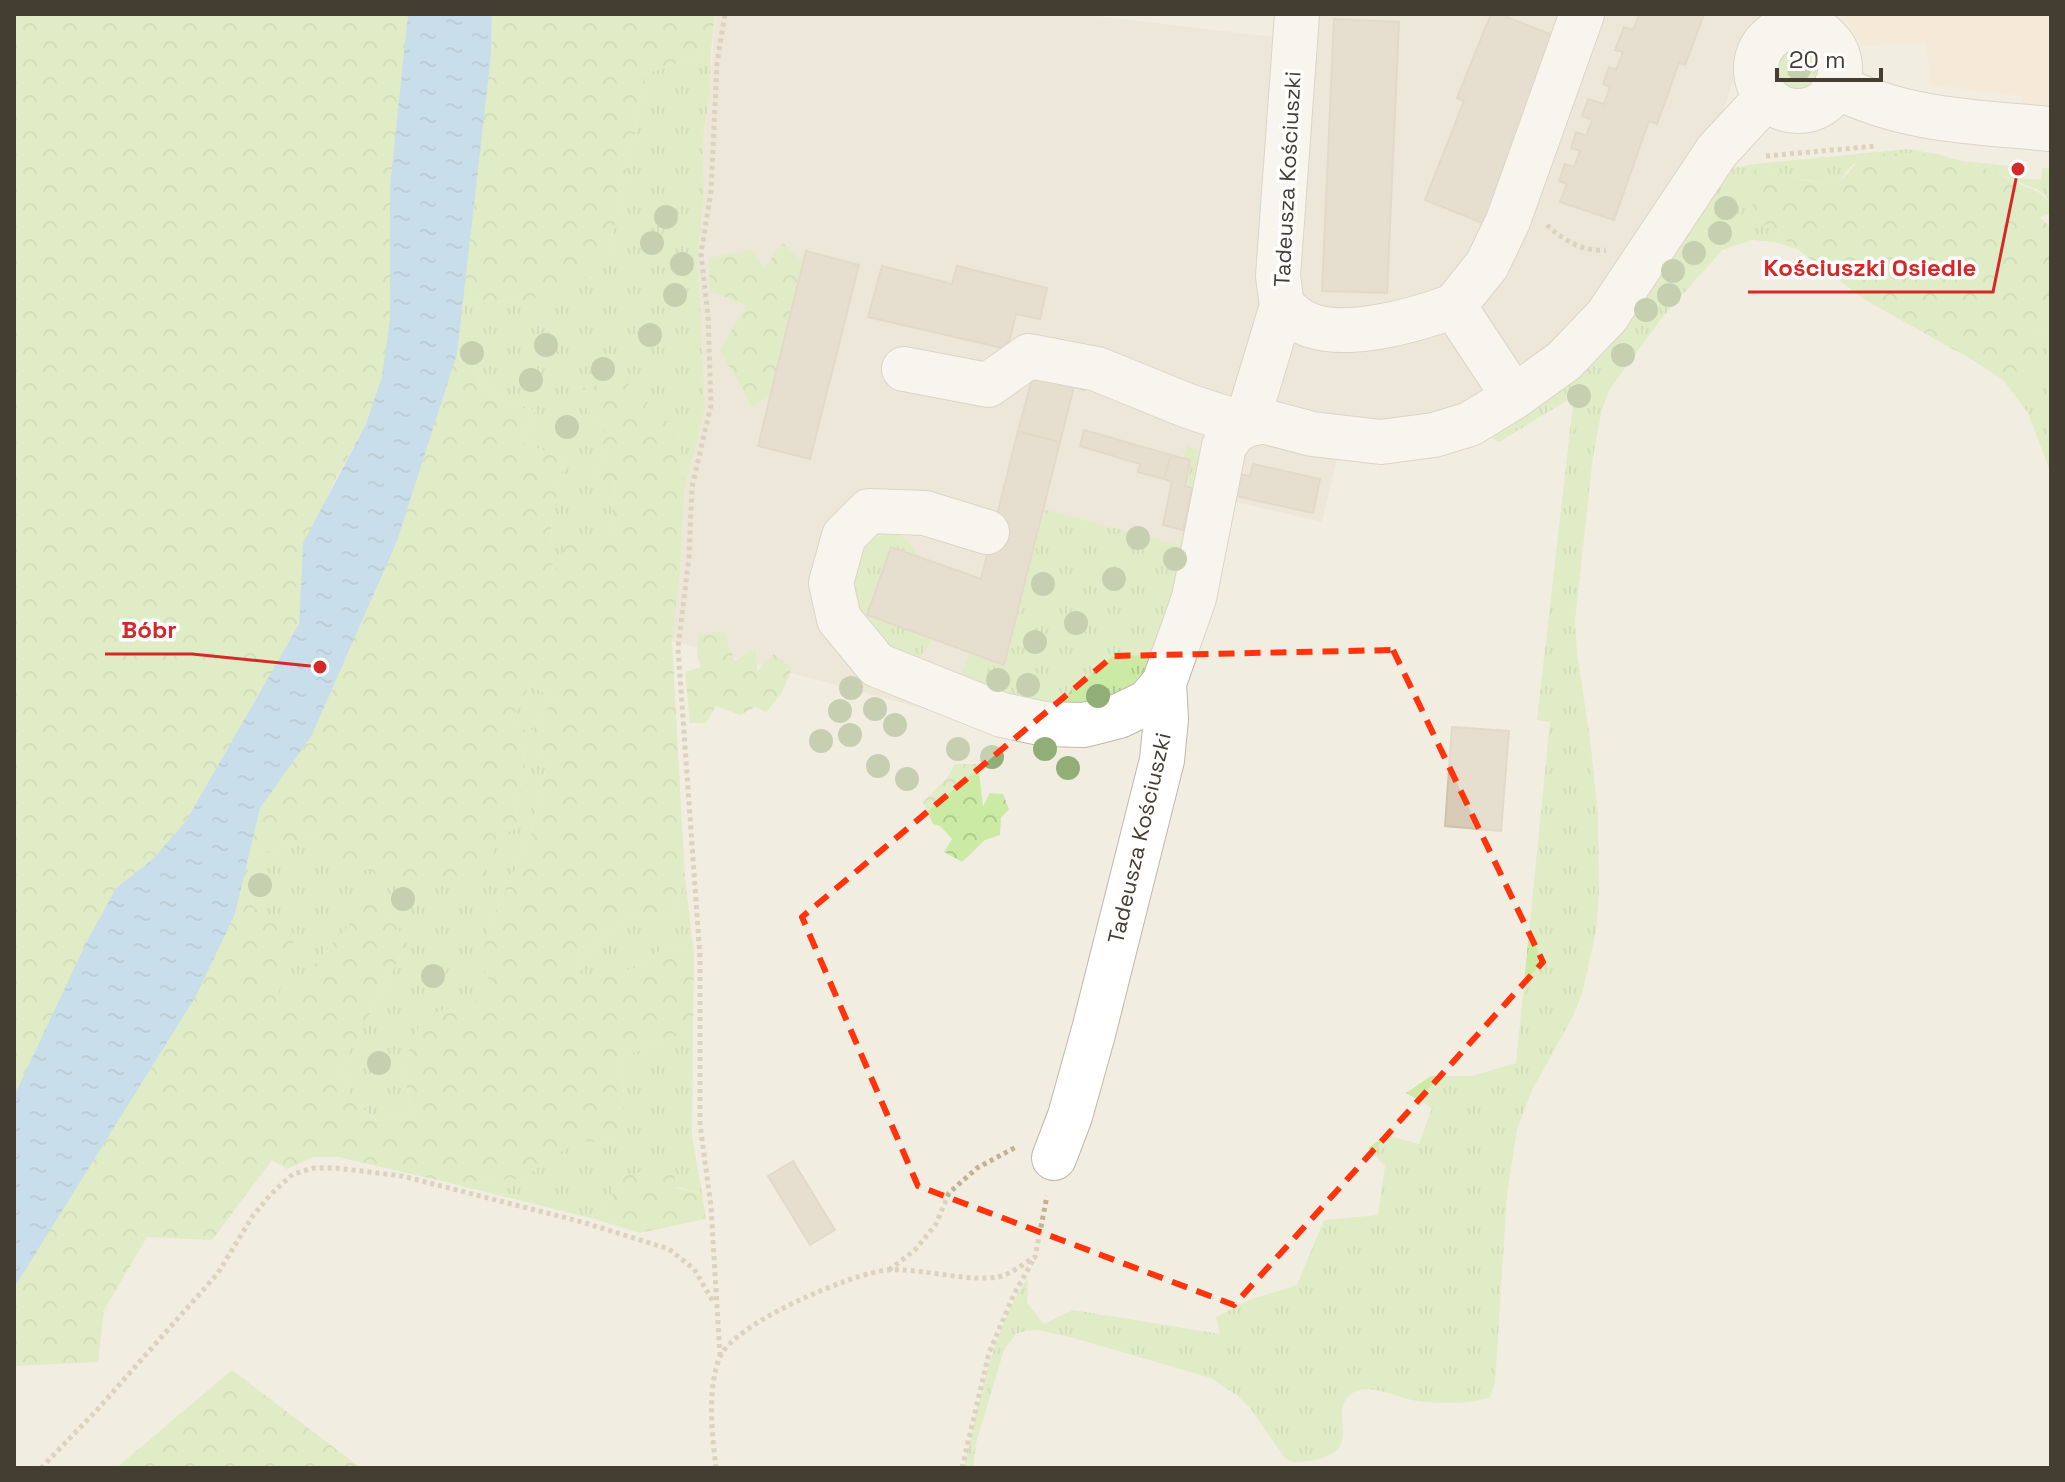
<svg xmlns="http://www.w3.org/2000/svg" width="2065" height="1482" font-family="'Space Grotesk',sans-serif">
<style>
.residential{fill:#e7e0cf}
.commercial{fill:#f8e5c9}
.grass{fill:url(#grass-tufts)}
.forest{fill:url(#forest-crowns);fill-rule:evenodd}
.water{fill:url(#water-ripples)}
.building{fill:#d8ccb9;stroke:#d0c1a8;stroke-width:2}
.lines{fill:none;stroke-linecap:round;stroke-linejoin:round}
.minor-casing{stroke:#c1b8a6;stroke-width:46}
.path{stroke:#c1b293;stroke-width:5;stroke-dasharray:4 4;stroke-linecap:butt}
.minor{stroke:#fff;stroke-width:44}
.tree{fill:#91ae77}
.marked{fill:none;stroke:#ff330c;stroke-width:6;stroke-dasharray:16 10;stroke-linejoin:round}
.labels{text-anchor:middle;stroke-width:7;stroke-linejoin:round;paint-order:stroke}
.street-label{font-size:22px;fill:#443d32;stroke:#fff}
.leader{fill:none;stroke:#d62828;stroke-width:3}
.callout-dot{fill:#d62828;stroke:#fff;stroke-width:3}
.callout-label{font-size:24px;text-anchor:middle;font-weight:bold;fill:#d62828;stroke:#fff;stroke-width:7;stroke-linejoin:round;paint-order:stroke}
</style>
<defs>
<pattern id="grass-tufts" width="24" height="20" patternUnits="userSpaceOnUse" patternTransform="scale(2)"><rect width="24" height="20" fill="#cbeba5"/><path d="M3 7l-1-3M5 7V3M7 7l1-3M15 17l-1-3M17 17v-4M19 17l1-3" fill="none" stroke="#b0ca8e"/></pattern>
<pattern id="forest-crowns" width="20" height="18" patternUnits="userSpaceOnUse" patternTransform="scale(2)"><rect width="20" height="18" fill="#cbeba5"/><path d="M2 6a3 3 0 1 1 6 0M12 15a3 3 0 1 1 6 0" fill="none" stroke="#b0ca8e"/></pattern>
<pattern id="water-ripples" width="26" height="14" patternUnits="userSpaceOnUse" patternTransform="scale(2)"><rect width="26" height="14" fill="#96cef6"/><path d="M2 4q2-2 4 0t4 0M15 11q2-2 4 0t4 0" fill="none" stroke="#7ca8c8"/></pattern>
</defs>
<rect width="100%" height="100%" fill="#f2ede1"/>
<path class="residential" d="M715,14H1080L1282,38L1284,14H1766L1741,54L1723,113L1597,301L1530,364L1520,362L1518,373L1452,414L1345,425L1322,522L1227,500L1222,524L933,711L672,641L680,572L685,487L705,407L698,256L704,192L703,137L710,92Z"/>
<path class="commercial" d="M1843,14H2051V109L2020,107L2022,96L1931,85L1926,43L1861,46Z"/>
<path class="grass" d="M1778 69a21 21 0 1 1 42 0a21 21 0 1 1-42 0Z
M711,52L710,92L703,137L704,192L698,256L705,407L685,487L679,433L572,390L605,430L597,480L616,482L609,536L590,538L553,579L551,522L565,459L522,442L535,410L500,399L457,354L463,299L516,302L608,255L647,73Z
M1908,149L1947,156L1896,154L1853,164L1839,181L1826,184L1789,176L1764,167L1754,217L1797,249L1775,242L1752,240L1722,250L1661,319L1610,389L1602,409L1593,456L1575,621L1577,653L1590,739L1598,815L1599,894L1596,931L1582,994L1572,1018L1532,1090L1517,1130L1507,1194L1495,1383L1490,1397C1470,1405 1439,1403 1417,1401C1398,1399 1369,1381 1351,1394C1326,1412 1369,1453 1308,1461C1299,1462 1292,1464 1285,1458L1250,1408L1238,1396L1211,1378L1074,1338L1038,1330L1025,1331L1016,1334L1004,1350L976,1443L973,1468H964C979,1402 991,1334 1028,1277L1027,1303L1044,1324L1073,1310L1220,1334L1216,1317L1249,1300L1297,1285L1324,1220L1378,1215L1385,1166L1368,1148L1387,1135L1419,1144L1432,1108L1406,1093L1431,1076H1472L1516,1063L1550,722L1537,720L1574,396L1499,442L1484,434L1726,169L1755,164Z
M1965,161L2018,167V178L2041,180L2042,168L2051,169V205L2044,194L2036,189Z
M2051,328V474L2028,413L2003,380L2014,383L2032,331Z
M1187,445L1196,450L1204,459L1164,670L1078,716L959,678L970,653L1004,664L1043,509L1179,545L1192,488L1185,486L1190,460L1183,458Z
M891,533C906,536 912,543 918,557L891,547L867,615L932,639C927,649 919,661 908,661L850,617V561L868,540Z
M530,685L555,699L530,733L511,721Z
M524,742L546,765L530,837L489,926L508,1010L404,1064L411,1117L378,1121L352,1100L341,1068L407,944L376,894L272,1014L253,907L247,860L317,834L496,837L517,827L516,804L525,771Z
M685,878L694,952L670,944L633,969L579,983L582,957L623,920L675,912Z
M693,1029L692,1135L702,1193L625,1175L595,1219L450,1183L521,1179L578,1140L612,1142L624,1116L623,1057Z"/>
<path class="forest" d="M14,14H409L390,186V321L383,375L369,421L337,476L306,543L298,628L184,825L152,860L119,887L14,1097Z
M492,14H715L711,52L647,73L608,255L571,292L516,302L463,299L457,354L500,399L535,410L522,442L565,459L551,522L553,577L567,539L609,535L616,483L597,480L605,430L571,390L626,381L679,433L685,487L680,572L672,641L685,878L675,912L623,920L582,957L579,982L633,969L670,944L694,952L693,1029L623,1057L624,1117L612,1142L578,1141L521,1179L450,1183L338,1157H313L287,1169L272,1160L212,1240L147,1237L104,1310L98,1362L14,1366V1280L247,860L260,808L311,736L474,188L491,56ZM530,685L555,699L530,733L511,721ZM524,743L546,765L530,837L489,926L480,964L507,1009L479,1000L423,1016L404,1064L411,1117L377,1121L352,1100L341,1068L407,944L376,893L273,1012L295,934L253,907L247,860L317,834L350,868L466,886L484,882L496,837L517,828L516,804L525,771Z
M1880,154C1939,151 1962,158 2015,182C2034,191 2038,188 2051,205L2050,214L2040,217L2051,228V328L2033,331L2039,347L2038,371L2025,382L2014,384L2003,380L1976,362L1867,301L1754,217L1749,173L1764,167C1781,173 1822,189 1838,181C1858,170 1846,160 1880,154Z
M782,242L803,262L771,395L753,407L720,351L746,305L710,291L709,258L750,250L765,268Z
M723,631L735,661L756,648L757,671L774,654L792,668L782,693L766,712L755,707L740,715L716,706L706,723H690L685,672L701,667L697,656L698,635Z
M955,764H978L983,806L990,793L1003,794L1009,809L1001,818L1000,835L985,840L962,862L944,852L952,839L940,826L933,824L923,802L947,778Z
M673,1166L676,1188L702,1193L706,1219L639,1233L595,1219L625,1175Z
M232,1370L361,1468H116Z"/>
<path class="water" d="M408,14H492L491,56L457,354L397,541L311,737L260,808L235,914L196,996L14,1288V1096L87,941L116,888L152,860L186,821L299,624L303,543L366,424L382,377L390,318V186Z"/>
<path class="building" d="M1491,14H1499L1555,36L1485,224L1425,200L1464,101L1457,98Z
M1636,14H1704L1685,65L1679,63L1657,124L1649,121L1614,220L1560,202L1567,184L1559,181L1565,164L1574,167L1580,151L1571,148L1576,132L1586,136L1592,120L1582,116L1588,99L1604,104L1610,87L1603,84L1609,67L1616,70L1623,52L1615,50L1624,27L1633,30L1639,15Z
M1334,19L1399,22L1387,293L1322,291Z
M806,251L859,265L810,459L758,446Z
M882,266L952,284L957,266L1047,288L1040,319L1016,314L1007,349L868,317Z
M1035,368L1086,382L1084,390L1074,387L1060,442L1018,431Z
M1084,430L1171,455L1164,479L1138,472L1140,464L1080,446Z
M1018,431L1060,442L1004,665L867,615L891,547L981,579Z
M1171,455L1190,460L1185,486L1192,488L1183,530L1163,525L1172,482L1164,479Z
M1253,464L1320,479L1313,513L1232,495L1237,474L1250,476Z
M1452,727L1509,731L1501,831L1445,826Z
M793,1161L835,1230L810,1245L768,1176Z"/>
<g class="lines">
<g class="minor-casing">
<path id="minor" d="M1297,14L1278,276L1282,306C1288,311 1294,317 1301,321C1339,343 1416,320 1454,306L1514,397
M1756 69a42 42 0 1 1 84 0a42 42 0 1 1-84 0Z
M1836,86C1903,121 1977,122 2051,129
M1454,306L1487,265L1508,221L1582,14
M904,369L988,385L1029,356L1097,369L1188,406L1246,425L1282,306
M987,532L925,513L869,511L844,536L831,583L839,619L877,665L1002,715L1045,724L1084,725L1119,716L1148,702L1164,683
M1054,1158L1070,1116L1094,1030L1162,760L1166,719L1164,683L1194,598L1224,446L1234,432L1246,425L1263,421L1312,434L1381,442L1434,435L1470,424L1514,397L1564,361L1607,316L1717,151L1767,97"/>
</g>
<path class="path" d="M1766,156L1876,146
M1547,225C1563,240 1583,252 1606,250
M889,1270L915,1250L936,1224L949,1193L977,1168L1018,1146
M720,1356L711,1207L700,1124V957L678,648L689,557L692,487L711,405L708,316L701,254L711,191L717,63L725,14
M41,1468L97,1410L218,1273L252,1217L270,1195L293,1174L314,1168H336L402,1176L582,1222L669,1249L694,1269L714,1303
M716,1468C712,1433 707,1393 719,1359C731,1324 852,1273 888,1270C922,1268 964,1282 998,1277C1010,1275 1024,1263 1035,1257L1047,1196
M962,1468L989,1353L1014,1294L1035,1257"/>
<use href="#minor" class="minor"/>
</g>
<g class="tree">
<circle cx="1799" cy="69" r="12"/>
<circle cx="1726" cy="208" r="12"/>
<circle cx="666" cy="217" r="12"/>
<circle cx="1720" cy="233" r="12"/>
<circle cx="652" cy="243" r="12"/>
<circle cx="1694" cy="253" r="12"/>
<circle cx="682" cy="264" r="12"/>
<circle cx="1673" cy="271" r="12"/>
<circle cx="675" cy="295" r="12"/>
<circle cx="1669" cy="295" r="12"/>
<circle cx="1646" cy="310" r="12"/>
<circle cx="650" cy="335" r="12"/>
<circle cx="546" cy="345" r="12"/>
<circle cx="472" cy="353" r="12"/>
<circle cx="1623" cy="355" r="12"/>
<circle cx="603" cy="369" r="12"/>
<circle cx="531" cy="380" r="12"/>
<circle cx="1579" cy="396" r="12"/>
<circle cx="567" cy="427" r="12"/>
<circle cx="1138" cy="538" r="12"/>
<circle cx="1175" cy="559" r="12"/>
<circle cx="1114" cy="579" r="12"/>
<circle cx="1043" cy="584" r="12"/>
<circle cx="1076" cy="623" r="12"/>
<circle cx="1035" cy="642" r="12"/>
<circle cx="998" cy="680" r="12"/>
<circle cx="1028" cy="685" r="12"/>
<circle cx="851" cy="688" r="12"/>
<circle cx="1098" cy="696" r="12"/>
<circle cx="875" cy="709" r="12"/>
<circle cx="840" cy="711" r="12"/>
<circle cx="895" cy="725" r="12"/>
<circle cx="850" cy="735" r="12"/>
<circle cx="821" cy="741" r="12"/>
<circle cx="958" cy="749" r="12"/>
<circle cx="1045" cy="749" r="12"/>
<circle cx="992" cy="757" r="12"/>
<circle cx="878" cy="766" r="12"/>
<circle cx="1068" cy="768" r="12"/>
<circle cx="907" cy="779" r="12"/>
<circle cx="260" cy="885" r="12"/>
<circle cx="403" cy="899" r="12"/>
<circle cx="433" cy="976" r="12"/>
<circle cx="379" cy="1063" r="12"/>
</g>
<path d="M0 0H2065V1482H0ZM1393,650L1543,962L1234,1305L918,1186L802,917L1113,656Z" fill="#f2ede1" fill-opacity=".55" fill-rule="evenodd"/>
<path class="marked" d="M1393,650L1543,962L1234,1305L918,1186L802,917L1113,656Z"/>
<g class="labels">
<g class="street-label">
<text transform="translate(1287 179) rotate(-87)" y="8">Tadeusza Kościuszki</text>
<text transform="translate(1139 838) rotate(-77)" y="8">Tadeusza Kościuszki</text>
</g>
</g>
<path class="leader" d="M2018 169L1993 292H1748M320 667L192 654H105"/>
<g class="callout-dot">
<circle cx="2018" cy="169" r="8"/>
<circle cx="320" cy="667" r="8"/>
</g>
<g class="callout-label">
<text x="1870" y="276">Kościuszki Osiedle</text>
<text x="149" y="638">Bóbr</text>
</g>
<rect width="2065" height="1482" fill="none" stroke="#443d32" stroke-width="32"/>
<path d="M1777 68v12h104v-12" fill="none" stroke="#443d32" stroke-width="4"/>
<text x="1789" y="68" font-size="24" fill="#443d32" stroke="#ffffff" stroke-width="6" paint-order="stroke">20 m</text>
</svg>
